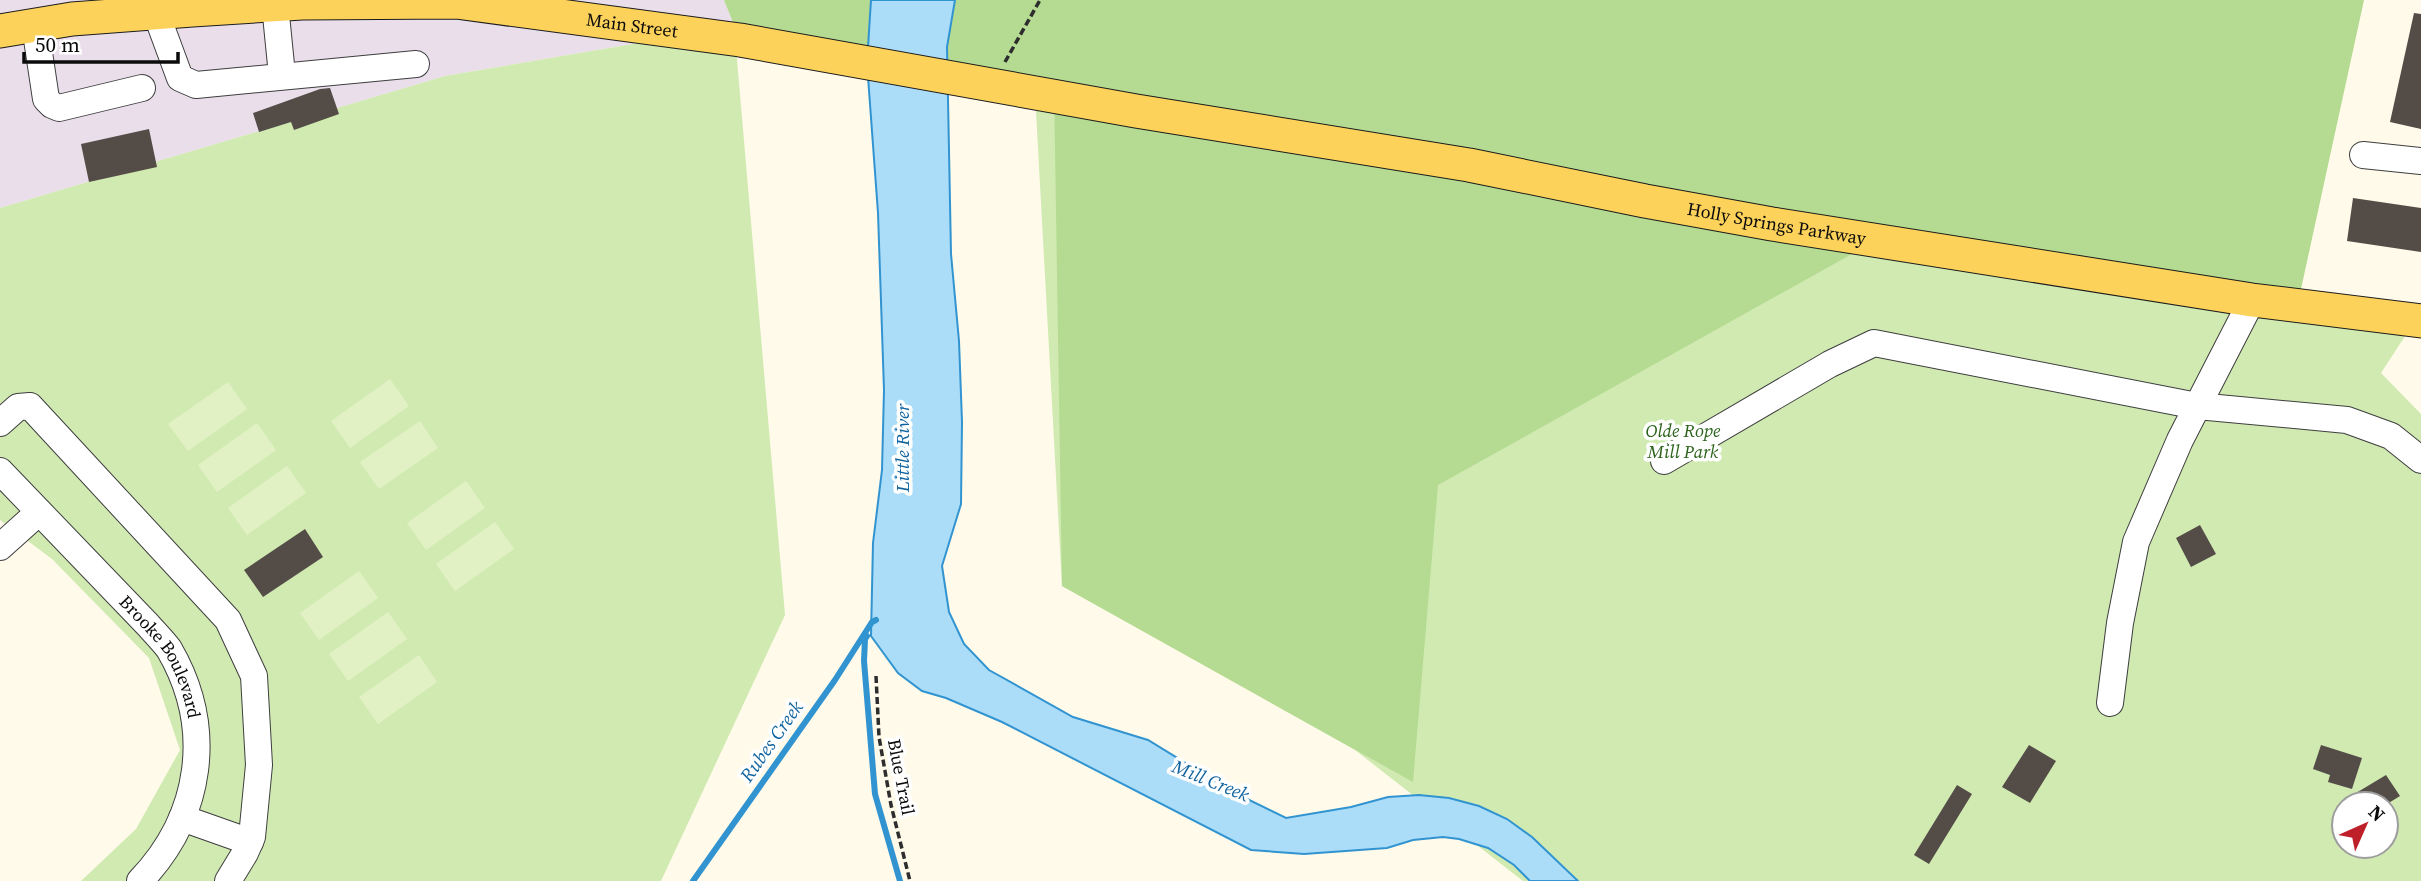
<svg xmlns="http://www.w3.org/2000/svg" width="2421" height="881" font-family="'Source Serif 4',serif">
<style>
.industrial{fill:#e9deea}
.green{fill:#d0eab2;fill-rule:evenodd}
.forest{fill:#b4db91}
.pitch{fill:#e2f1c4}
.water{fill:#acddf8;stroke:#3194d1;stroke-width:2}
.lines{fill:none;stroke-linecap:round;stroke-linejoin:round}
.stream{stroke:#3194d1;stroke-width:6}
.building{fill:#544c47}
.minor-casing{stroke:#3e3e3e;stroke-width:28}
.major-casing{stroke:#1c1c1c;stroke-width:35}
.path{stroke:#2d2d2d;stroke-width:3.5;stroke-dasharray:7 3.5;stroke-linecap:butt}
.minor{stroke:#fff;stroke-width:26}
.major{stroke:#fdd25b;stroke-width:33}
.labels{text-anchor:middle;stroke-width:7;stroke-linejoin:round;paint-order:stroke}
.street-label{font-size:18px;fill:#0b0b0b;stroke:#fff}
.park-label{font-size:18px;font-style:italic;fill:#2b631a;stroke:#fff}
.water-label{font-size:19px;font-style:italic;fill:#12649f;stroke:#fff}
</style>
<rect width="100%" height="100%" fill="#fffae9"/>
<path class="industrial" d="M0,0H724L734,25L726,28L445,76L0,208Z"/>
<path class="green" d="M793,0L2269,258L2326,317L2409,330L2381,373L2421,414V881H1523L1355,750L1062,586L1034,75ZM2344,804H2386V846H2344Z
M734,25L785,615L661,881H81L136,829L180,750L149,658L52,559L0,520V208L445,76L726,28Z"/>
<path class="forest" d="M724,0H2364L2296,312L1868,245L1438,485L1413,782L1062,586L1054,85L734,25Z"/>
<path class="pitch" d="M390,379L409,406L350,448L331,421Z
M228,382L247,409L188,451L168,424Z
M420,421L438,448L379,489L360,462Z
M257,423L276,450L217,492L198,465Z
M287,466L306,493L247,535L228,508Z
M466,481L485,508L426,550L407,523Z
M495,522L514,549L455,591L436,564Z
M359,571L378,598L319,640L300,613Z
M388,612L407,639L348,681L329,654Z
M419,655L437,682L378,724L359,697Z"/>
<path class="water" d="M871,0H955L947,47L951,254L959,341L962,422L961,504L942,566L949,612L964,644L989,670L1073,717L1148,740L1233,792L1286,818L1351,807L1388,797L1419,795L1449,798L1479,806L1507,819L1532,837L1578,881H1530L1514,865L1488,848L1459,839L1443,837L1413,840L1387,848L1304,854L1251,850L1002,722L946,698L922,691L898,673L871,636L873,543L882,470L884,390L878,213L867,63Z"/>
<g class="lines">
<path class="stream" d="M867,636L865,639L864,661L875,794L900,881
M693,881L835,680L872,622L876,620"/>
</g>
<path class="building" d="M2414,13L2421,14V129L2390,122Z
M330,88L339,114L294,130L291,122L259,132L253,113L320,89Z
M149,129L157,167L89,182L81,144Z
M2353,198L2421,208V252L2347,241Z
M2200,525L2216,554L2191,567L2176,538Z
M305,529L323,557L263,597L244,570Z
M2029,745L2056,761L2030,803L2002,787Z
M2321,745L2362,758L2352,789L2328,782L2330,775L2313,769Z
M2386,775L2400,796L2387,804H2363L2356,793Z
M1957,785L1972,794L1929,864L1914,855Z"/>
<g class="lines">
<g class="minor-casing">
<g id="minor">
<path d="M275,5L282,75"/>
<path d="M156,13L180,78L196,85L416,64"/>
<path d="M35,26L46,99L52,105L59,108L142,88"/>
<path d="M2363,155L2421,161"/>
<path d="M0,423L18,407L30,406L228,620L254,676L259,765L252,837L245,853L228,881"/>
<path d="M1664,461L1830,364L1874,343L2197,406L2347,420L2391,436L2421,460"/>
<path id="s1" d="M0,471L148,625C155,633 163,641 169,649C215,728 202,816 140,881"/>
<path d="M0,547L39,512"/>
<path d="M2110,703L2120,623L2136,542L2180,440L2252,300"/>
<path d="M182,818L250,842"/>
</g>
</g>
<g class="major-casing">
<g id="major">
<path id="s2" d="M0,31L72,19L192,10L302,3L456,2L740,40L1136,111L1469,165L1645,201L1772,224L2252,300L2421,321"/>
</g>
</g>
<path class="path" d="M1005,62L1040,0
M876,676L879,737L891,805L910,881"/>
<use href="#minor" class="minor"/>
<use href="#major" class="major"/>
</g>
<g class="labels">
<g class="street-label">
<text dy="6" stroke="none"><textPath href="#s2" startOffset="635">Main Street</textPath></text>
<text dy="6" stroke="none"><textPath href="#s2" startOffset="1797">Holly Springs Parkway</textPath></text>
<text dy="6" stroke="none"><textPath href="#s1" startOffset="248">Brooke Boulevard</textPath></text>
<text transform="translate(901 777) rotate(79)" y="6">Blue Trail</text>
</g>
<g class="park-label">
<text x="1683" y="437">Olde Rope<tspan x="1683" dy="21">Mill Park</tspan></text>
</g>
<g class="water-label">
<text transform="translate(902 448) rotate(-90)" y="7">Little River</text>
<text transform="translate(771 741) rotate(-55)" y="7">Rubes Creek</text>
<text transform="translate(1211 780) rotate(22)" y="7">Mill Creek</text>
</g>
</g>
<g transform="translate(2365 825) rotate(45)"><circle r="33" fill="#ffffff" stroke="#9d9d9d" stroke-width="2"/>
<path d="M0-5L12 26L0 18L-12 26Z" fill="#be202a"/>
<text y="-10" font-size="19" font-weight="bold" text-anchor="middle" fill="#0b0b0b">N</text>
</g>
<path d="M24 52v10h154v-10" fill="none" stroke="#0b0b0b" stroke-width="3.5"/>
<text x="35" y="52" font-size="21" fill="#0b0b0b" stroke="#ffffff" stroke-width="5" paint-order="stroke">50 m</text>
</svg>
